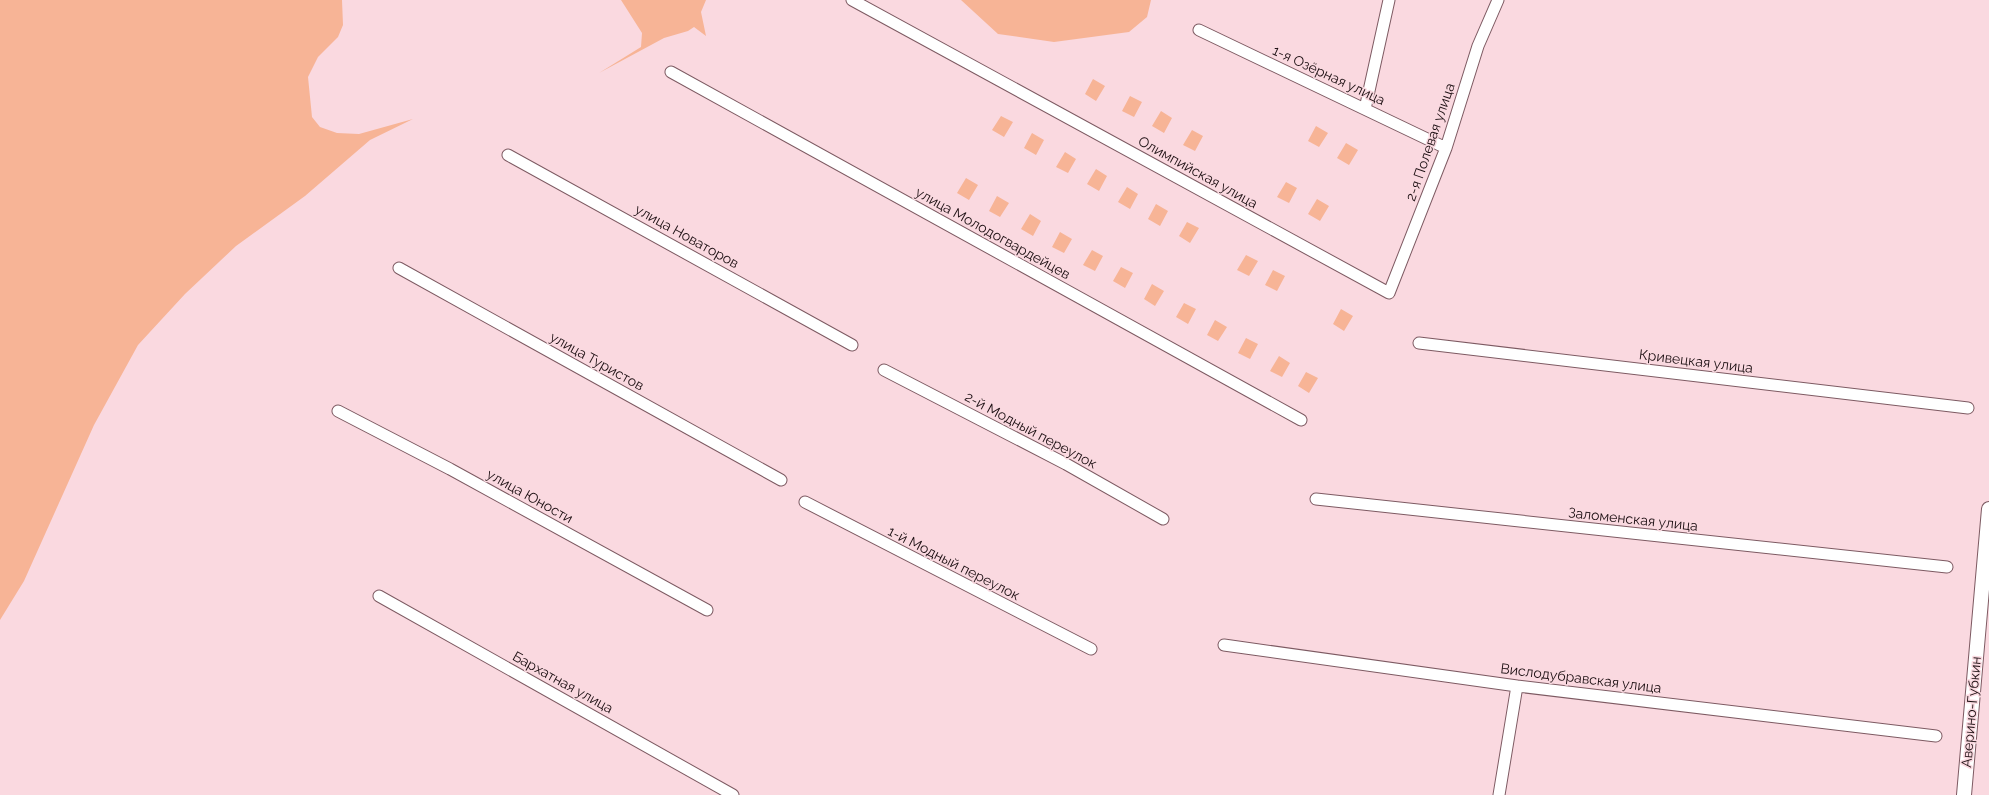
<svg xmlns="http://www.w3.org/2000/svg" width="1989" height="795" font-family="Raleway,sans-serif">
<style>
.green{fill:#f7b496}
.lines{fill:none;stroke-linecap:round;stroke-linejoin:round}
.minor-casing{stroke:#7d5a62;stroke-width:13}
.major-casing{stroke:#7d5a62;stroke-width:16}
.minor{stroke:#fff;stroke-width:11}
.major{stroke:#fff;stroke-width:14}
.labels{text-anchor:middle;stroke-width:3;stroke-linejoin:round;paint-order:stroke}
.street-label{font-size:14px;fill:#1b0e11;stroke:#fad9e0}
</style>
<rect width="100%" height="100%" fill="#fad9e0"/>
<path class="green" d="M0,0H342L343,25L338,37L318,57L308,77L312,117L320,127L337,133L359,134L413,119L370,140L305,196L236,246L185,294L138,345L94,425L24,581L0,620Z
M621,0H706L701,12L706,36L694,27L688,31L664,38L599,73L641,47L642,33Z
M961,0H1151L1147,17L1129,32L1054,42L998,34Z
M1093,79L1105,86L1096,101L1085,94Z
M1130,96L1142,102L1134,117L1122,111Z
M1161,111L1172,118L1164,133L1152,126Z
M1001,116L1013,122L1004,137L992,130Z
M1316,126L1328,133L1319,147L1308,141Z
M1192,130L1203,136L1195,151L1183,145Z
M1032,133L1044,140L1036,155L1024,148Z
M1346,143L1358,150L1349,165L1337,158Z
M1065,152L1076,159L1068,173L1056,167Z
M1096,169L1107,176L1099,191L1087,184Z
M966,178L978,185L969,200L957,193Z
M1286,182L1297,188L1289,203L1277,197Z
M1127,187L1138,194L1130,209L1118,202Z
M997,196L1009,203L1000,217L989,211Z
M1317,199L1329,206L1320,221L1308,214Z
M1156,204L1168,211L1160,226L1148,219Z
M1030,214L1041,221L1033,236L1021,229Z
M1187,222L1199,228L1190,243L1179,236Z
M1060,232L1072,239L1064,253L1052,247Z
M1092,250L1103,256L1095,271L1083,265Z
M1246,255L1258,261L1249,276L1237,270Z
M1121,267L1133,273L1125,288L1113,281Z
M1273,270L1285,276L1277,291L1265,285Z
M1152,284L1164,291L1155,306L1144,299Z
M1184,303L1196,309L1188,324L1176,317Z
M1341,309L1353,316L1344,331L1333,324Z
M1215,320L1227,327L1218,341L1207,335Z
M1246,338L1258,344L1250,359L1238,353Z
M1279,356L1290,363L1282,377L1270,371Z
M1306,372L1318,378L1309,393L1298,386Z"/>
<g class="lines">
<g class="minor-casing">
<path id="minor" d="M852,0L1389,293L1446,148L1478,46L1498,0
M1199,30L1446,148
M671,72L1301,420
M1365,109L1389,0
M508,155L852,345
M399,268L781,480
M1419,343L1968,408
M884,370L1066,464L1163,519
M338,411L450,469L707,610
M1316,499L1947,567
M805,502L1091,649
M379,596L733,795
M1224,645L1517,686L1936,736
M1499,795L1517,686"/>
</g>
<g class="major-casing">
<path id="major" d="M1964,795L1989,509"/>
</g>
<use href="#minor" class="minor"/>
<use href="#major" class="major"/>
</g>
<g class="labels">
<g class="street-label">
<text transform="translate(1329 75) rotate(25)" y="5">1-я Озёрная улица</text>
<text transform="translate(1430 142) rotate(-71)" y="5">2-я Полевая улица</text>
<text transform="translate(1198 172) rotate(29)" y="5">Олимпийская улица</text>
<text transform="translate(993 233) rotate(29)" y="5">улица Молодогвардейцев</text>
<text transform="translate(687 236) rotate(29)" y="5">улица Новаторов</text>
<text transform="translate(597 361) rotate(29)" y="5">улица Туристов</text>
<text transform="translate(1696 361) rotate(7)" y="5">Кривецкая улица</text>
<text transform="translate(1031 430) rotate(28)" y="5">2-й Модный переулок</text>
<text transform="translate(530 496) rotate(29)" y="5">улица Юности</text>
<text transform="translate(1633 519) rotate(6)" y="5">Заломенская улица</text>
<text transform="translate(954 563) rotate(27)" y="5">1-й Модный переулок</text>
<text transform="translate(1581 678) rotate(7)" y="5">Вислодубравская улица</text>
<text transform="translate(563 682) rotate(29)" y="5">Бархатная улица</text>
<text transform="translate(1971 712) rotate(-85)" y="5">Аверино-Губкин</text>
</g>
</g>
</svg>
